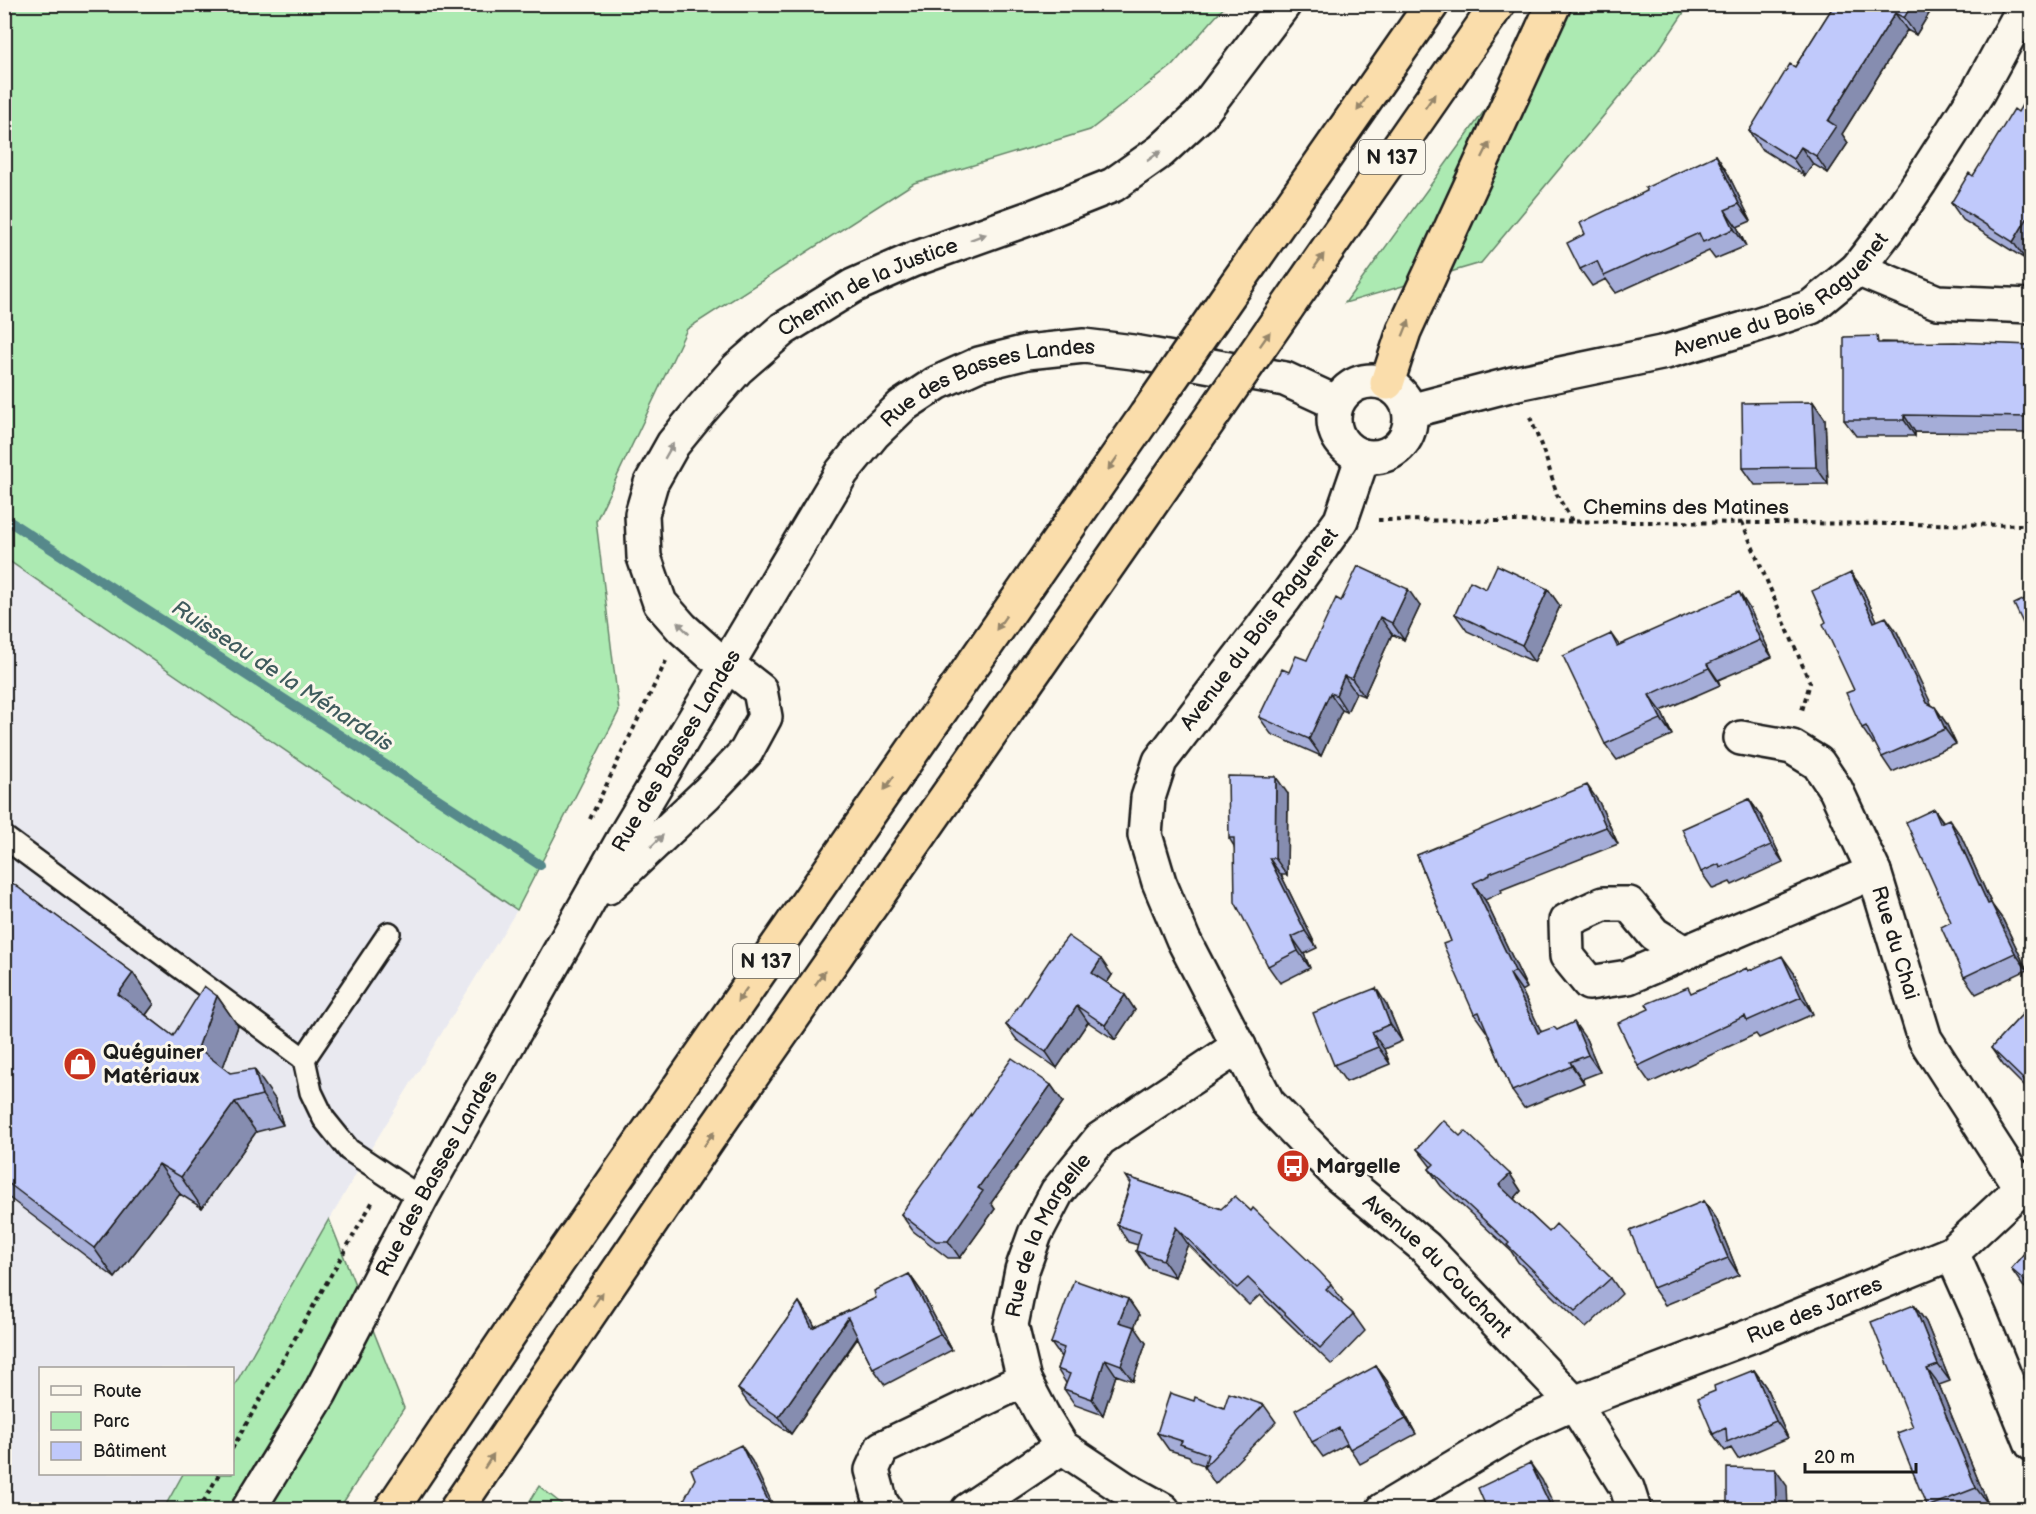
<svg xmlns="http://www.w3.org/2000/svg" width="2036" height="1514" font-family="'Balsamiq Sans',sans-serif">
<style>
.built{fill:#e9e9f0}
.green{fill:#aceab2;stroke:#648367;stroke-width:1.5}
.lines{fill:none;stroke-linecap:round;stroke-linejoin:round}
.stream{stroke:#57898b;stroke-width:10}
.lane-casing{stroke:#1c1c1c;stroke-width:26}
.street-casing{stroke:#1c1c1c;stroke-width:38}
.secondary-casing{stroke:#1c1c1c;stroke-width:38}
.highway-casing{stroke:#1c1c1c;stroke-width:38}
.path{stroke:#1c1c1c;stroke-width:4;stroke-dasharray:4.5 4.5;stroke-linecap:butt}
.lane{stroke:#fbf7ec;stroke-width:21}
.street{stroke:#fbf7ec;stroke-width:33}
.secondary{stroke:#fbf7ec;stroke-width:33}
.highway{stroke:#faddab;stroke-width:33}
.highway-bridge-casing{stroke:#1c1c1c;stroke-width:38;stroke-linecap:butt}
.highway-bridge{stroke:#faddab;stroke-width:33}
.wall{fill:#a5add8;stroke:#1c1c1c;stroke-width:1.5}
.shaded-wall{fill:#868db0;stroke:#1c1c1c;stroke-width:1.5}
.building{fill:#c0c9fb;stroke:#1c1c1c;stroke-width:1.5}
.oneway{fill:#96866b}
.oneway2{fill:#97948e}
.labels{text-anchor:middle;stroke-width:6;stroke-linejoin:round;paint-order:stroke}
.shield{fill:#fbf7ec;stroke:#5f5e5a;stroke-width:1.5}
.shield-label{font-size:20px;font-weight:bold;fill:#1c1c1c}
.street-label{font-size:21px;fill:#1c1c1c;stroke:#fbf7ec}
.poi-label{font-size:21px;font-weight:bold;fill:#1c1c1c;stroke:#fbf7ec;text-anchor:start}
.water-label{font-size:22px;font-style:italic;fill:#3f5b5d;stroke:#fbf7ec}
</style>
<rect width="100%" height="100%" fill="#fbf7ec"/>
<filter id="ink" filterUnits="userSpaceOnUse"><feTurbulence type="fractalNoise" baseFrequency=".0167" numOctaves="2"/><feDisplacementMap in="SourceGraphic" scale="12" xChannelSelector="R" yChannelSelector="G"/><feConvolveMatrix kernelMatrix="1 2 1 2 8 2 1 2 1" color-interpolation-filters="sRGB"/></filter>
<g filter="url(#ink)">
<path class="built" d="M4,558L517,910L364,1160L233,1388L232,1368H40V1474H183L163,1509H5Z"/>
<path class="green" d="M5,4H1226V5L1172,66L1090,130L914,183L687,329L596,521L619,711L517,910L5,558Z
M1561,5H1689L1660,48L1481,263L1345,303Z
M329,1219L404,1408L339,1509L163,1510L183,1474H232L233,1388Z
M539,1486L568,1509H525Z"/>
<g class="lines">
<path class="stream" d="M4,518L540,865"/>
<g class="lane-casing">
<path id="lane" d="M4,837L304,1059L311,1092L324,1119L349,1150L421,1198
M304,1059L389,933"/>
</g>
<g class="street-casing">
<g id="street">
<path d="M1857,269L1937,302L2032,306"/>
<path id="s1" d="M1410,411L1517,383L1666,352L1744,329L1811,307L1857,269L1888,229L1920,182L1978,92L2026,4"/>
<path id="s2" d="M728,665L711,654L682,628L660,603L644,557L642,514L651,483L673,444L700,411L737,369L783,329L853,286L912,260L1030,218L1113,185L1161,151L1200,115L1284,4"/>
<path id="s3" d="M1741,738L1792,747L1818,763L1836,790L1874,872L1925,1039L2021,1188"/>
<path d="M1683,952L1654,934L1629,904H1603L1566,921L1567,956L1589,983L1628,977L1874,872"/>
<path d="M1952,1253L1980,1316L2032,1444"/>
<path d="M886,1510L881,1503L872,1470L882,1448L1024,1380"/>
<path d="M968,1510L1062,1447"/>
<path id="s4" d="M1163,1510L1125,1489L1062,1447L1043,1416L1024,1380L1011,1325L1022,1270L1035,1234L1057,1192L1100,1139L1239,1046"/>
<path id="s5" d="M1383,1510L1523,1426L1574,1403L1753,1335L1952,1253L2032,1178"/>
</g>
</g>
<g class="secondary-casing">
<g id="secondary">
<circle cx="1372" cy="419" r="38"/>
<path id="s6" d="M1363,456L1341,520L1285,598L1160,761L1148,798L1145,835L1159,882L1183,939L1268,1103L1339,1176L1426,1248L1574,1403L1627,1488L1634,1510"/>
<path d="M608,887L707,793L746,752L765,717L760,690L728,665"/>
<path id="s7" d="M248,1510L320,1393L421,1198L625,836L842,472L874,433L902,406L937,383L979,364L1027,352L1084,346L1133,352L1285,379L1337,403"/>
</g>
</g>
<g class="highway-casing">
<path id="highway" d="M1235,286L1432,4
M1286,309L1498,4
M1387,383L1404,331L1554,4
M391,1510L557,1263L1146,415
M456,1510L708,1139L1196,439"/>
</g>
<path class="path" d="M1530,417L1546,458L1557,495L1572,521
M1378,520L2032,525
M1742,522L1810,683L1801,714
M590,819L666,661
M232,1449L373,1201
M199,1510L219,1474"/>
<use href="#lane" class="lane"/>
<use href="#street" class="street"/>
<use href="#secondary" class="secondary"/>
<use href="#highway" class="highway"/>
<g class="highway-bridge-casing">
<path id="highway-bridge" d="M1146,415L1235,286
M1196,439L1286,309"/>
</g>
<use href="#highway-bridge" class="highway-bridge"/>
</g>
<path class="wall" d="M1831,4H1935L1916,35L1907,30L1842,134L1848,143L1828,173L1813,164L1805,176L1760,148L1749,131L1795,67L1833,7Z
M2018,112L2025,259L1963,220L1951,203L1973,176Z
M1716,155L1727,172L1751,221L1737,227L1746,246L1715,259L1709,251L1616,293L1606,279L1592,286L1580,269L1585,234L1647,191Z
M1882,342L2031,345V433L1915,432V436H1856L1844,420Z
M1813,402L1825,419L1828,484L1755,485L1743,468Z
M1851,573L1862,588L1877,621L1897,632L1931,705L1935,707L1946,723L1956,744L1892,772L1882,757L1875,743L1873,744L1862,728L1854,690L1826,622Z
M1486,589H1548L1560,606L1534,662L1467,631L1455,614Z
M1341,601L1420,606L1404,640L1392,634L1364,696L1356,693L1347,712L1342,710L1321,756L1271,734L1259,717L1289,672L1307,660Z
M1750,609L1772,657L1718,680L1720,685L1661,711L1672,735L1617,760L1605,744L1611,634L1619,645Z
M1288,794L1287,875H1281L1317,948L1304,954L1310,968L1280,983L1268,966L1234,846L1229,838Z
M1749,799L1761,816L1783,862L1732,885L1730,882L1713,889L1701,872Z
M1599,802L1618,844L1501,890L1502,892L1485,900L1527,988L1522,991L1541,1032L1557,1030L1586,1039L1600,1072L1582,1079L1584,1083L1524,1108L1512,1091L1487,1031H1486L1474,1014L1451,941L1417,855Z
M1934,809L1943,821L1961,836L1992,905L2003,920L2027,970L1976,994L1964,977L1951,922Z
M4,877L133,973L154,1004L146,1015L173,1036L217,996L238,1026L223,1067L230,1073L275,1099L283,1125L256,1132L202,1208L180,1194L115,1278L4,1194Z
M1747,968L1749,971L1794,973L1813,1014L1759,1038L1756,1034L1650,1083L1638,1066L1692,993Z
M1112,975L1107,983L1125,995L1135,1010L1115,1040L1088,1022L1057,1068L1017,1040L1006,1025Z
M1387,1005L1402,1041L1384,1049L1390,1064L1346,1082L1334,1065Z
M2031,1005V1093L2003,1065L1991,1048Z
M1051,1085L1063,1102L991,1203L995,1209L960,1258H948L913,1231L901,1214Z
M1460,1136L1510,1174L1521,1191L1514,1199L1549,1232L1611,1278L1622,1294L1586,1328L1518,1262L1511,1251L1441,1186L1429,1169L1431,1167L1417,1149Z
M1125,1176L1221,1209L1251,1211L1331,1284L1343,1301L1341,1303L1353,1314L1365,1331L1332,1365L1260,1295L1249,1305L1188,1244L1175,1277L1148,1268L1136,1251L1138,1245L1128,1242L1117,1225L1130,1184Z
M1704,1201L1716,1218L1739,1275L1665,1305L1653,1288Z
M2031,1245V1293L2023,1286L2011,1269Z
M909,1274L921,1291L952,1350L885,1385L873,1368L858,1338L791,1434L750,1406L738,1389L799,1302L811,1319L815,1327L876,1298Z
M1128,1299L1139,1315L1134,1327L1146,1343L1133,1381L1116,1375L1103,1415L1075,1405L1064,1389L1066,1383L1057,1369L1061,1357L1051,1343Z
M1914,1305L1926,1322L1950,1381L1939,1385L1988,1504L1975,1509H1928L1927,1507L1913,1427Z
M1376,1366L1387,1381L1416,1434L1360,1464L1347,1444L1323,1457L1312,1442Z
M1754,1370L1766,1387L1788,1438L1738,1459L1731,1448L1725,1451L1713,1434L1715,1391Z
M1194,1401L1224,1408L1264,1405L1276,1422L1215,1484L1204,1467V1465L1192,1461L1189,1456L1169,1450L1157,1433Z"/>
<path class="shaded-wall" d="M1912,4H1935L1916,35L1904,18Z
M1895,13L1907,30L1842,134L1848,143L1828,173L1816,156L1828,121Z
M1801,147L1813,164L1805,176L1793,159Z
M1716,155L1727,172L1751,221L1739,204Z
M1725,210L1737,227L1746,246L1734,229Z
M2031,212V248L2025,259L2013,242Z
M1813,402L1825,419L1828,484L1816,467Z
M1904,415L1915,432V436L1904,420Z
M1851,573L1862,588L1885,638L1874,622Z
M1408,589L1420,606L1404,640L1392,623Z
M1548,589L1560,606L1534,662L1522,645Z
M1739,592L1750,609L1772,657L1760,640Z
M1380,617L1392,634L1364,696L1352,679Z
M1886,617L1897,632L1938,718L1927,703Z
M1707,664L1718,680L1720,685L1709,668Z
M1344,676L1356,693L1347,712L1336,695Z
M1330,693L1342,710L1321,756L1309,739Z
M1649,695L1661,711L1672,735L1661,719Z
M1935,707L1946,723L1956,744L1945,729Z
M1276,777L1288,794L1287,875L1275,858Z
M1587,785L1599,802L1618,844L1606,827Z
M1749,799L1761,816L1783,862L1771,845Z
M1934,809L1946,826L1940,823Z
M1949,819L1961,836L1992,905L2003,920L2027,970L2015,953L1988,904Z
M1269,858L1281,875L1317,948L1305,931Z
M1473,883L1485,900L1527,988L1515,971Z
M1292,937L1304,954L1310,968L1298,951Z
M1782,956L1794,973L1813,1014L1801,997Z
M1101,959L1112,975L1103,988L1092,973Z
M133,973L154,1004L139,1024L118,994Z
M1510,974L1522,991L1550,1050L1538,1033Z
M1376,988L1387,1005L1402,1041L1390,1024Z
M1125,995L1135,1010L1115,1040L1105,1025Z
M217,996L238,1026L219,1078L198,1048Z
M1077,1006L1088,1022L1057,1068L1046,1052Z
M1574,1022L1586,1039L1600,1072L1588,1055Z
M1372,1032L1384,1049L1390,1064L1378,1047Z
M1570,1062L1582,1079L1584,1083L1572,1066Z
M254,1069L275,1099L283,1125L262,1095Z
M2031,1070V1091L2023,1079Z
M1051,1085L1063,1102L991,1203L995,1209L960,1258L948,1241L978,1188Z
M235,1102L256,1132L202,1208L181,1177Z
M159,1164L180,1194L115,1278L94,1248Z
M1510,1174L1521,1191L1511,1202L1499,1185Z
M1704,1201L1716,1218L1739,1275L1728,1258Z
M1176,1227L1188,1244L1175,1277L1163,1260Z
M909,1274L921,1291L952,1350L940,1334Z
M1128,1299L1139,1315L1130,1338L1119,1322Z
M799,1302L811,1319L824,1345L812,1328Z
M1914,1305L1926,1322L1950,1381L1938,1365Z
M4,1310L9,1316L4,1322Z
M848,1318L859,1335L791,1434L779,1417Z
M1135,1327L1146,1343L1133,1381L1121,1365Z
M1105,1359L1116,1375L1103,1415L1092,1399Z
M1376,1366L1387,1381L1416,1434L1406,1419Z
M1927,1369L1939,1385L1988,1504L1976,1488Z
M1754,1370L1766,1387L1788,1438L1776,1421Z
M741,1445L752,1461L775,1509H772Z
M1530,1463L1542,1480L1556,1509H1552Z
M1775,1469L1787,1486L1788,1509H1776Z"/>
<path class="building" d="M1833,4H1912L1904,18L1895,13L1828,121L1836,126L1816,156L1801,147L1793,159L1749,131L1790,64L1795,67L1834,5Z
M2031,90V212L2013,242L1951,203L1969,173L1973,176L2014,109L2018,112Z
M1716,155L1739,204L1725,210L1734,229L1703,242L1699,233L1604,276L1597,261L1580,269L1567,243L1585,234L1580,223L1647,191L1645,188Z
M1877,336L1878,343L1955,342L2031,345V417L1904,415V420H1844V337Z
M1813,402L1816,467L1743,468L1742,403Z
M1497,565L1548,589L1522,645L1455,614L1470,581L1486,589Z
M1358,566L1408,589L1392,623L1380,617L1352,679L1344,676L1336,695L1330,693L1309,739L1259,717L1282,669L1289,672L1296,656L1307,660L1336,598L1341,601Z
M1851,573L1874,622L1886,617L1927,703L1935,707L1945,729L1882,757L1866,726L1862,728L1846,693L1854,690L1823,624L1826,622L1812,591Z
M1739,592L1760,640L1707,664L1709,668L1649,695L1661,719L1605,744L1563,656L1611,634L1617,646Z
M2031,596V640L2014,604Z
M1228,776L1276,777L1275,858H1269L1305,931L1292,937L1298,951L1268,966L1235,902L1234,838H1229Z
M1587,785L1606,827L1490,873V875L1473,883L1515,971L1510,974L1538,1033L1554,1027L1557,1030L1574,1022L1588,1055L1570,1062L1572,1066L1512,1091L1479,1012L1474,1014L1443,944L1451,941L1417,855Z
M1749,799L1771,845L1720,868L1719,864L1701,872L1682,829Z
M1934,809L1940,823L1949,819L1988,904L1991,903L2015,953L1964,977L1941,927L1951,922L1906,822Z
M4,877L133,973L118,994L173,1036L204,986L217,996L198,1048L230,1073L254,1069L262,1095L235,1102L181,1177L159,1164L94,1248L4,1180Z
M1068,936L1101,959L1092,973L1125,995L1105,1025L1077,1006L1046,1052L1006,1025L1053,955Z
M1782,956L1801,997L1747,1021L1745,1016L1638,1066L1618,1023L1649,1009L1646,1004L1688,987L1691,993L1747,968L1748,971Z
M1376,988L1390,1024L1372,1032L1378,1047L1334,1065L1313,1013Z
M2031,1005V1070L2023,1079L1991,1048Z
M1012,1058L1051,1085L978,1188L983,1191L948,1241H936L901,1214Z
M1443,1120L1460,1136L1465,1131L1510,1174L1499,1185L1549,1232L1556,1224L1611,1278L1575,1311L1507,1245L1509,1243L1429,1169L1434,1164L1417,1149Z
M1125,1176L1221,1209L1235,1196L1251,1211L1253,1208L1320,1272L1331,1284L1326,1289L1353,1314L1320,1348L1248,1278L1237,1288L1176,1227L1163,1260L1136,1251L1141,1233L1117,1225L1131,1182Z
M1704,1201L1728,1258L1653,1288L1630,1231Z
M2031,1245V1286L2011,1269Z
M909,1274L940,1334L873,1368L848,1318L779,1417L738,1389L799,1302L812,1328L876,1298L874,1291Z
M1074,1280L1128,1299L1119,1322L1135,1327L1121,1365L1105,1359L1092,1399L1064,1389L1070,1374L1057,1369L1064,1348L1051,1343Z
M1914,1305L1938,1365L1927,1369L1976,1488L1927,1507L1897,1433L1913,1427L1871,1322Z
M1376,1366L1406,1419L1350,1449L1339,1428L1312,1442L1295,1410Z
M1754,1370L1776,1421L1727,1442L1726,1428L1713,1434L1698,1398L1715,1391L1714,1386Z
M1170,1393L1194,1401L1195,1397L1224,1408L1229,1393L1264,1405L1204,1467L1208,1454L1180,1444L1182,1441L1157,1433Z
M741,1445L772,1509H689L684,1500L695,1479L691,1469Z
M1530,1463L1552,1509H1487L1478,1488Z
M1727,1468L1775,1469L1776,1509H1727Z"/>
<defs><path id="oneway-solid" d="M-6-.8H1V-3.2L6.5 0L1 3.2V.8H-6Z" transform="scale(1.5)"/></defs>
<g class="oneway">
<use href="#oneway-solid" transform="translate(1430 101) rotate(-55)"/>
<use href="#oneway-solid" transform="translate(1362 104) rotate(125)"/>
<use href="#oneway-solid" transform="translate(1486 150) rotate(-64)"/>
<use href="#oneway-solid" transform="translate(1319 261) rotate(-55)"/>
<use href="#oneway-solid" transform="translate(1406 328) rotate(-68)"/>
<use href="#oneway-solid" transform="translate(1265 339) rotate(-55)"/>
<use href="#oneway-solid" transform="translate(1113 463) rotate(125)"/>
<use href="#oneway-solid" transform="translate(1001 623) rotate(125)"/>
<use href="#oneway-solid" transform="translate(889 783) rotate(125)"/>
<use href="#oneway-solid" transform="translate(820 978) rotate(-55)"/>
<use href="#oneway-solid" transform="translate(742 995) rotate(125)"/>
<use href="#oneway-solid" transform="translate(709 1139) rotate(-55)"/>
<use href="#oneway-solid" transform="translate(598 1299) rotate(-55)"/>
<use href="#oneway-solid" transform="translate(489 1461) rotate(-57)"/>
</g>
<g class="oneway2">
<use href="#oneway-solid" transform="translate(1154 156) rotate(-36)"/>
<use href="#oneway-solid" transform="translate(978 237) rotate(-20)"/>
<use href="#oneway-solid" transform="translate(669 451) rotate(-60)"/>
<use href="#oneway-solid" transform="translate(683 628) rotate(-135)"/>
<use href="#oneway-solid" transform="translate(657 841) rotate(-44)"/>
</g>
</g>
<defs>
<g id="shop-disc" transform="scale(1.725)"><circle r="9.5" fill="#c8321e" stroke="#fbf7ec"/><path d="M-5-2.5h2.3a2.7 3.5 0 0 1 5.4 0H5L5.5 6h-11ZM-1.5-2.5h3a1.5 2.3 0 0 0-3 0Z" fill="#fff"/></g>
<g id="bus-disc" transform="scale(1.725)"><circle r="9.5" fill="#c8321e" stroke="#fbf7ec"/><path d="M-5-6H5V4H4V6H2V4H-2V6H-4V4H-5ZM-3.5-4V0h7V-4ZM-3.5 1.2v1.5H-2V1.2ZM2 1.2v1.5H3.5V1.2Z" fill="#fff"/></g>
</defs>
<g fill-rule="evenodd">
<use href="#shop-disc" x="80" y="1064"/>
<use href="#bus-disc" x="1293" y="1166"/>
</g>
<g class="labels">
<g class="shield">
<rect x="1359" y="140" width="66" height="34" rx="4.5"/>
<rect x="733" y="944" width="66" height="34" rx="4.5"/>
</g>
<g class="shield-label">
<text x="1392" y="164">N 137</text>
<text x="766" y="968">N 137</text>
</g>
<g class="street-label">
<text dy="7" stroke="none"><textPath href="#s1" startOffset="394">Avenue du Bois Raguenet</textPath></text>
<text dy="7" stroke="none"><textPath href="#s2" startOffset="516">Chemin de la Justice</textPath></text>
<text dy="7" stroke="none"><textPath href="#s7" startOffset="1376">Rue des Basses Landes</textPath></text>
<text x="1686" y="514">Chemins des Matines</text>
<text transform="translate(1259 629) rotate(-53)" y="7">Avenue du Bois Raguenet</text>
<text dy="7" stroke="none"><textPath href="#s7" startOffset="872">Rue des Basses Landes</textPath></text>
<text dy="7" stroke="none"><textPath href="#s3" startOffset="279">Rue du Chai</textPath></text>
<text dy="7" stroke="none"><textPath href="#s7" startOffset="386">Rue des Basses Landes</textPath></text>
<text dy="7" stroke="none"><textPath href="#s4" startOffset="351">Rue de la Margelle</textPath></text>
<text dy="7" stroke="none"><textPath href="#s6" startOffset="976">Avenue du Couchant</textPath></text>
<text dy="7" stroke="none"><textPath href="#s5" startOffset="477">Rue des Jarres</textPath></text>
</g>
<g class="poi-label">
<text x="103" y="1059">Quéguiner<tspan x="103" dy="24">Matériaux</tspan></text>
<text x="1316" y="1173">Margelle</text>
</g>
<g class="water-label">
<text transform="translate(283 675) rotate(33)" y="8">Ruisseau de la Ménardais</text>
</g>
</g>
<rect width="2036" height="1514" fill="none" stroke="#fbf7ec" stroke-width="24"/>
<rect x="12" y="12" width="2012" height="1490" fill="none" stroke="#1c1c1c" stroke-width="2" filter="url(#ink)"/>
<rect x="39" y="1367" width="195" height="108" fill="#fbf7ec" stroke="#a29f99" stroke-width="1.5"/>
<rect x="51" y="1386" width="30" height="9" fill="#fbf7ec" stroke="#a29f99" stroke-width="1.5"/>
<text x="93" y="1397" font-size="18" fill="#1c1c1c">Route</text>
<rect x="51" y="1412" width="30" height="18" fill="#aceab2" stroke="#a29f99" stroke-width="1.5"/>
<text x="93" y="1427" font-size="18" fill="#1c1c1c">Parc</text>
<rect x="51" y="1442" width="30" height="18" fill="#c0c9fb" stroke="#a29f99" stroke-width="1.5"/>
<text x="93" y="1457" font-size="18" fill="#1c1c1c">Bâtiment</text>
<path d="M1805 1463v9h111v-9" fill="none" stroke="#1c1c1c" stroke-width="3"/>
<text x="1814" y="1463" font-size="18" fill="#1c1c1c" stroke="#fbf7ec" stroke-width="4.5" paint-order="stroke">20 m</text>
</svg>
